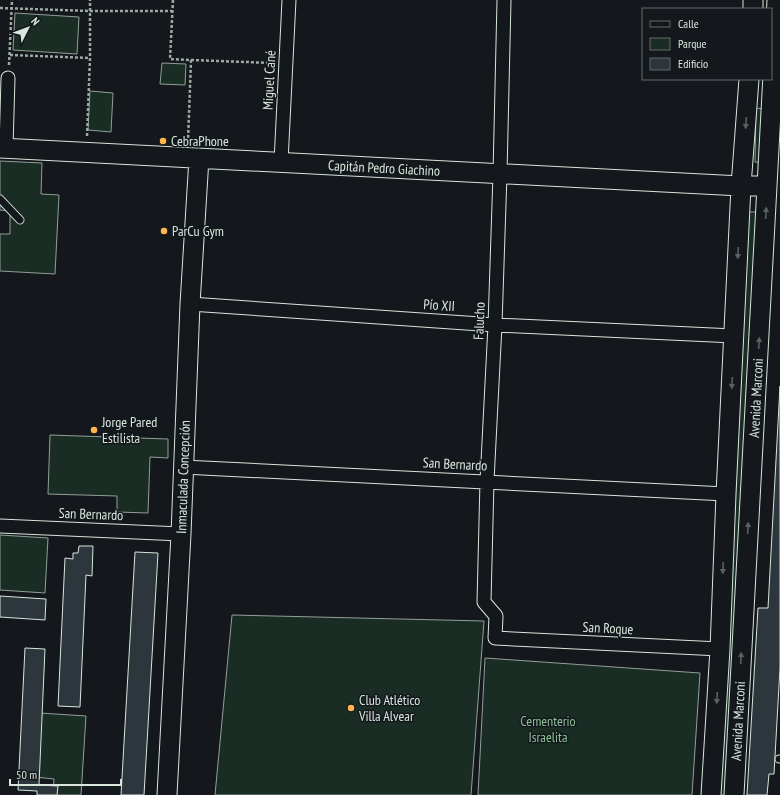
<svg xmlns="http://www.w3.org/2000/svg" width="780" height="795" font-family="'PT Sans Narrow',sans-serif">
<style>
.green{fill:#1a2d24;stroke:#939e99}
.building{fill:#2c363c;stroke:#d8e6dc}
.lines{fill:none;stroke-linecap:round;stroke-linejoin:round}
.lane-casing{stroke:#d8e6dc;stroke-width:9}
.street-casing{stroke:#d8e6dc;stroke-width:15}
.secondary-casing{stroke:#d8e6dc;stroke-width:21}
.path{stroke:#9da8a2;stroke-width:2.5;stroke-dasharray:3 2;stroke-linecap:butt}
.lane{stroke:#14181c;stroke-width:7}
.street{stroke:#14181c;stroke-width:13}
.secondary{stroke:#14181c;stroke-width:19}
.oneway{fill:#59605f}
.poi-dot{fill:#ffb74d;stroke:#14181c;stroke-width:1.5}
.labels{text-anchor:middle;stroke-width:3;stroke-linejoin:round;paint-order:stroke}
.street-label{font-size:14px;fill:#d8e6dc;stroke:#14181c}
.poi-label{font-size:14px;fill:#d8e6dc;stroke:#14181c;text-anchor:start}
.park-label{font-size:14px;fill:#8ac095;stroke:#14181c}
</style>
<rect width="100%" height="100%" fill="#14181c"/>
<path class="green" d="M15,13L79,17L77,54L13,50Z
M162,63L186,64L185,85L160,84Z
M90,91L113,93L111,132L88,130Z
M756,108L765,109L764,163L755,162Z
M0,161L42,163L41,194L59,195L55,274L0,271V234H10V211L0,210Z
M749,212H757L727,795H719Z
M50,435L168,439V458L150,457L148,513L117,512V496L48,494Z
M0,535L48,538L45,593L0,590Z
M232,615L484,621L471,795H215Z
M485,658L700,673L692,795H478Z
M40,713L86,716L81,795H53L54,779L35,777Z"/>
<path class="building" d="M780,386V668L774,774H769L767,795H747L758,608H768Z
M79,546H93L92,576L86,575L80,707L58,706L65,558L73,559V553H78Z
M135,552L158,553L144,795H121Z
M0,596L46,599L45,620L0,617Z
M25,648L45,649L39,785L58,786L57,795H37V791L18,790Z"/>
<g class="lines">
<g class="lane-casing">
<path id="lane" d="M0,199L20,220
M779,759H780"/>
</g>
<g class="street-casing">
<path id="street" d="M504,0L500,174L495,325L487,481L484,602L496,616L495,638L720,649
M6,148L8,78
M281,162L289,0
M190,304L495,325L734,336
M183,467L726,494
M0,526L181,534"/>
</g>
<g class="secondary-casing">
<path id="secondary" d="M753,9V0
M0,148L741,186H767
M167,795L181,534L190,304L199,158
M711,795L720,649L726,494L741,186L749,79
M734,795L767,186L777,0"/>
</g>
<path class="path" d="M173,0L170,59L191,60L188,141
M0,8L90,11V0
M10,55L90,58
M191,60L273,63
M9,65L12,0
M87,136L90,58V11H172"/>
<use href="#lane" class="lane"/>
<use href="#street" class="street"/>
<use href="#secondary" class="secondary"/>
</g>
<defs><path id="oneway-solid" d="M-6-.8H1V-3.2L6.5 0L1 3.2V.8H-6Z"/></defs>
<g class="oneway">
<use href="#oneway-solid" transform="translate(746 123) rotate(94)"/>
<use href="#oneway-solid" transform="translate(766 213) rotate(-87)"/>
<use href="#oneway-solid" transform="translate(738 253) rotate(93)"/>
<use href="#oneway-solid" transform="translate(759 343) rotate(-87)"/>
<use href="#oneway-solid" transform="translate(732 383) rotate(93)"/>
<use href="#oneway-solid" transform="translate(748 528) rotate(-87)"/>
<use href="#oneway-solid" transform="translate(723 568) rotate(92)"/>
<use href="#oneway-solid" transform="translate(741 658) rotate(-87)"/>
<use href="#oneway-solid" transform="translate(717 698) rotate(93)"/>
</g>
<g class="poi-dot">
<circle cx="163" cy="141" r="4"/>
<circle cx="164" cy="231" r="4"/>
<circle cx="94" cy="430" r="4"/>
<circle cx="351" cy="708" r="4"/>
</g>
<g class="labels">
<g class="street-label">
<text transform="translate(269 80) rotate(-87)" y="5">Miguel Cané</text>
<text transform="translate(384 168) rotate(3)" y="5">Capitán Pedro Giachino</text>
<text transform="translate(439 305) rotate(4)" y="5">Pío XII</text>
<text transform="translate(479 321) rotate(-88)" y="5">Falucho</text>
<text transform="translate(756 398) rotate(-87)" y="5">Avenida Marconi</text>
<text transform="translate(455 464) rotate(3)" y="5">San Bernardo</text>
<text transform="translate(183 477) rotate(-88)" y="5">Inmaculada Concepción</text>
<text transform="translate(91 514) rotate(2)" y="5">San Bernardo</text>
<text transform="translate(608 628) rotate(3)" y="5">San Roque</text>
<text transform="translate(738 721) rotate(-87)" y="5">Avenida Marconi</text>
</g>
<g class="poi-label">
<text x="171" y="146">CebraPhone</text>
<text x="172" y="236">ParCu Gym</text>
<text x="102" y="427">Jorge Pared<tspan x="102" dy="16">Estilista</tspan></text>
<text x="359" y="705">Club Atlético<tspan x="359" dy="16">Villa Alvear</tspan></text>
</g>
<g class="park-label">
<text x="548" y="726">Cementerio<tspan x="548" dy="16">Israelita</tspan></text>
</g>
</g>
<rect x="642" y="8" width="130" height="72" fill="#14181c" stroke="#626a69"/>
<rect x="650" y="21" width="20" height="6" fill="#14181c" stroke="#626a69"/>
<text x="678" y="28" font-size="12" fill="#d8e6dc">Calle</text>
<rect x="650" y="38" width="20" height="12" fill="#1a2d24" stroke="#626a69"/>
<text x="678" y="48" font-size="12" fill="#d8e6dc">Parque</text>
<rect x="650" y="58" width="20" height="12" fill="#2c363c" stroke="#626a69"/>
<text x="678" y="68" font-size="12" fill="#d8e6dc">Edificio</text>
<g transform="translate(28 28) rotate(48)" stroke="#14181c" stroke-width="3" paint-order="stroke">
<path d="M0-3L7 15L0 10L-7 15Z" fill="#d8e6dc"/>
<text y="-6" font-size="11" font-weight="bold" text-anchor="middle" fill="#d8e6dc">N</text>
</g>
<path d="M10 779v6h111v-6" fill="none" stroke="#d8e6dc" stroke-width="2"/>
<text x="16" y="779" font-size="12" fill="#d8e6dc" stroke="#14181c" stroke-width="3" paint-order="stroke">50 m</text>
</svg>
